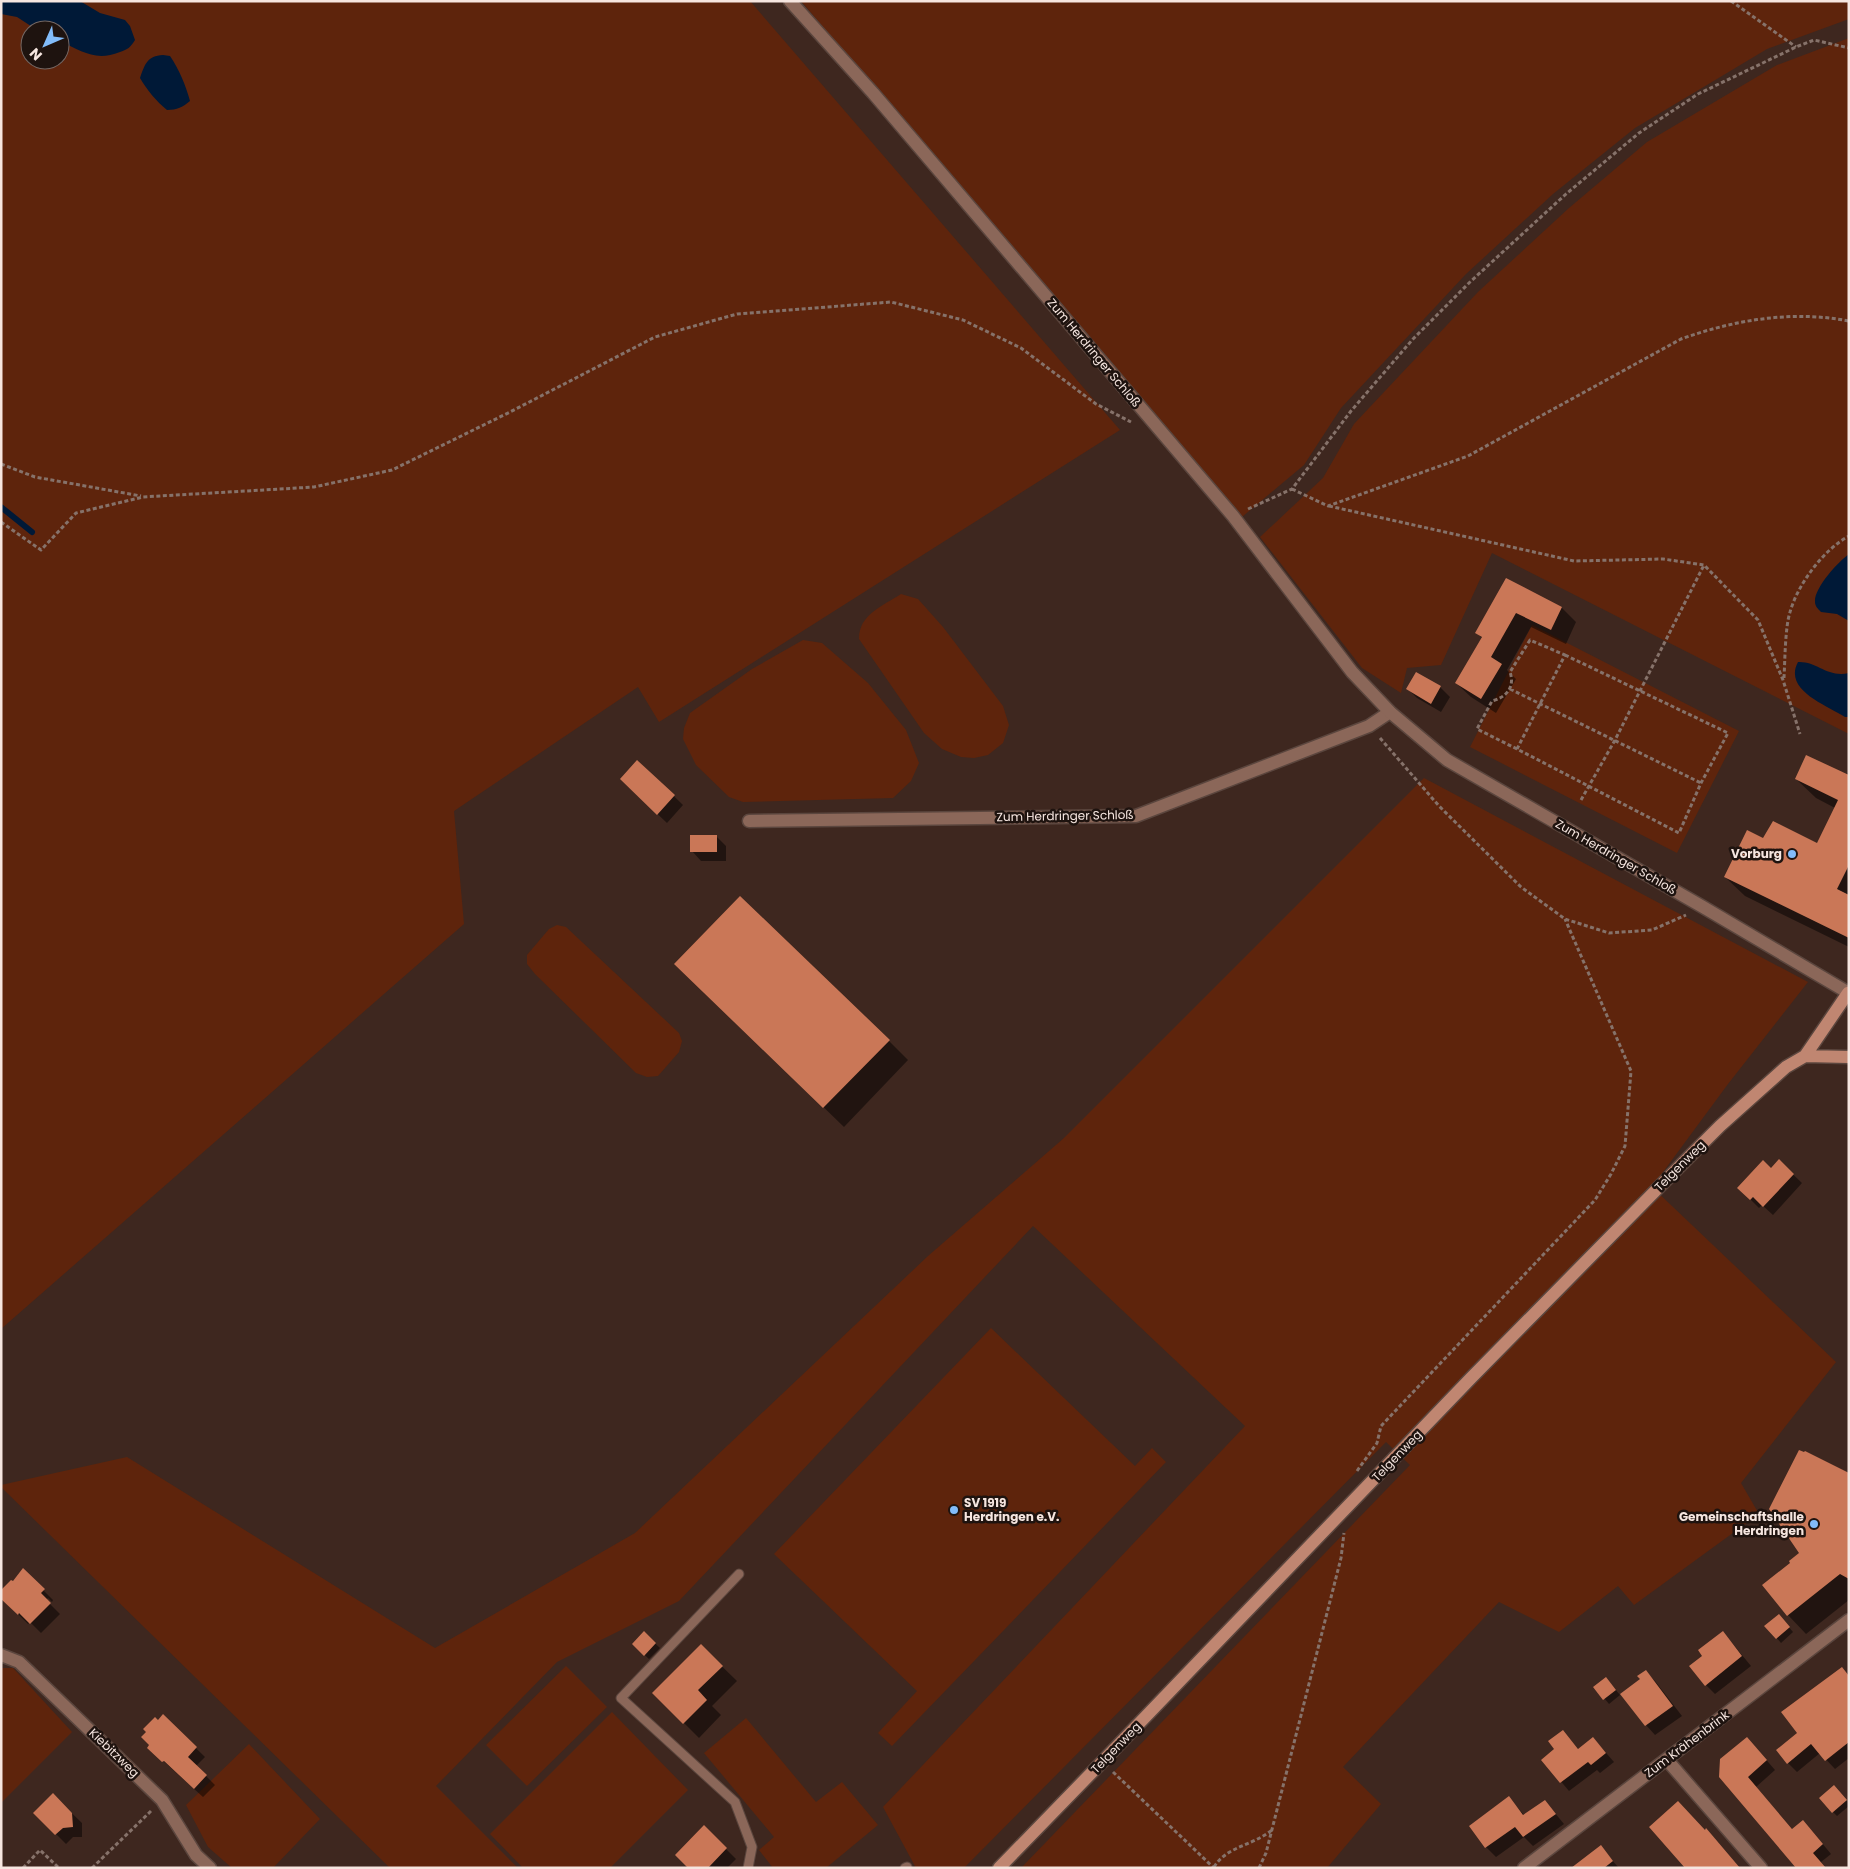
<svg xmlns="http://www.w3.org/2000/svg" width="1850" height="1869" font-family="Poppins,sans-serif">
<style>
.green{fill:#5e240c;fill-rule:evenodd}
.water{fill:#001937}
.shadow{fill:#0007}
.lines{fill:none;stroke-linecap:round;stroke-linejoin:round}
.stream{stroke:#001937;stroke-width:6}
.building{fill:#ca7757}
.service-casing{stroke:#5b463e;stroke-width:11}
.minor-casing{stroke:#5b463e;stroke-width:15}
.tertiary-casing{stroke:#5b463e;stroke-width:15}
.secondary-casing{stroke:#5b463e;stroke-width:15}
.path{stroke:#86726a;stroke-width:3;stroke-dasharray:4 2.5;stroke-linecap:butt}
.service{stroke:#8b6759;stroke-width:9}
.minor{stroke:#8b6759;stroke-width:12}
.tertiary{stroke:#8b6759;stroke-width:12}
.secondary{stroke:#c08671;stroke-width:12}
.poi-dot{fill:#82bcfa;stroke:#1e130f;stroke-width:2}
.labels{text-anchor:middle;stroke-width:5;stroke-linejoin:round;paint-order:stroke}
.street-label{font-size:12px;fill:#f6e6e0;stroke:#1e130f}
.poi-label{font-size:12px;font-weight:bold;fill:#f6e6e0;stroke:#1e130f;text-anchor:end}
</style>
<rect width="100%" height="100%" fill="#3e271f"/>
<path class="green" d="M1,1H750L1120,430L659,722L638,687L454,811L464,924L1,1329ZM30,30H60V60H30Z
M801,1H1849V19L1767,49L1635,128L1553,194L1466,274L1341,408L1304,465L1242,517Z
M1849,38V734L1492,553L1441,665L1407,668L1401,693L1362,668L1260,537L1323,478L1354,424L1478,292L1569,208L1647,142L1777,65Z
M901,594L918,599L943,627L1003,706L1009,725L1003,743L988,755L974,758L961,757L942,749L924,733L859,639C859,614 883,606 901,594Z
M1532,625L1739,731L1677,853L1470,747Z
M803,640L822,643L868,683L906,730L919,763L911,781L893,798L743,802L729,797L696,765L683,739L684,728L690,713L752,669Z
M1424,778L1808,982L1728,1084L1652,1187L1836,1362L1741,1483L1759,1514L1634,1605L1618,1586L1559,1632L1499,1602L1343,1767L1381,1804L1327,1868H1021L1410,1465L1386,1442L964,1868H916L883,1807L1245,1426L1033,1226L679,1601L557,1662L436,1786L518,1868H390L1,1487V1485L127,1457L435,1648L635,1533L928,1256L1064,1138Z
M557,925L566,927L679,1033L682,1041L679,1052L658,1076L647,1077L636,1073L535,974L527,964V955L549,929Z
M991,1328L1135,1466L1152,1448L1166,1462L892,1746L878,1733L917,1691L774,1554Z
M566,1666L607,1707L527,1786L486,1745Z
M1,1668H13L72,1732L1,1803Z
M612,1712L688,1790L610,1868H523L490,1834Z
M746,1718L816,1802L842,1782L878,1825L826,1868H773L759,1850L774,1837L704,1753Z
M249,1744L320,1819L273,1868H232L208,1847L186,1805Z"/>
<path class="water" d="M1,1H80L100,13L125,20L130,26L135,40C130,48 128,49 120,52C95,62 82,51 60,41V30H37L17,17L1,14Z
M163,55L170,56C179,69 186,86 190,101C183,107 177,110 167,110C156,101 147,90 140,78C145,64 147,56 163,55Z
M1849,554V621L1837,614L1821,612C1818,609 1815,606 1815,602C1814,588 1838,562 1849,554Z
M1798,662C1817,661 1827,678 1849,673V717H1845C1826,705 1783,690 1798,662Z"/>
<path class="shadow" d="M1507,580L1562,608L1576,622L1566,644L1531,627L1507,670L1516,679L1496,713L1471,697L1456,683L1483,639L1476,632Z
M1440,687L1450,697L1441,712L1417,698L1408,689Z
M638,761L683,805L667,823L630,788Z
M1849,771V947L1745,896L1725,877L1817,844L1835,808L1816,798L1796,779L1842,772L1847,774Z
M717,837L726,846V861H701L692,851Z
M696,984L889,1041L908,1060L844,1127Z
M1779,1161L1802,1183L1773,1215L1762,1205L1759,1208L1739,1188L1771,1170Z
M1849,1475V1600L1806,1634L1788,1615L1764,1585L1792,1563L1801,1553Z
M23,1570L53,1600L52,1602L48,1598L46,1600L60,1614L41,1633L30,1622L28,1624L1,1597Z
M1783,1620L1793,1632L1781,1643L1766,1626Z
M1723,1632L1751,1666L1715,1694L1706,1685Z
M644,1633L660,1648L649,1659L633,1644Z
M701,1646L737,1681L712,1706L721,1715L699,1738L654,1693Z
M1842,1669L1849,1676V1758L1835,1769L1820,1753L1797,1772L1788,1763L1799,1733Z
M1646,1672L1655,1681L1682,1716L1655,1735L1646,1725L1641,1680Z
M1610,1683L1620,1695L1609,1704L1595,1687Z
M163,1716L205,1757L196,1766L215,1785L203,1797L149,1748L158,1722Z
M1563,1731L1579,1750L1593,1738L1614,1762L1600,1773L1597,1770L1569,1791L1543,1760L1556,1750Z
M1756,1748L1775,1770L1756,1787L1793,1830L1812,1831L1831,1854L1821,1862L1826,1868H1798L1720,1777Z
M1838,1791L1849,1803V1806L1837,1816L1833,1812Z
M53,1795L82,1823V1837H73L66,1844L35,1813Z
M1509,1798L1525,1816L1545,1801L1564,1824L1533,1846L1524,1837L1496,1857L1486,1847L1471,1826Z
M704,1827L736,1859L727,1868H689Z
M1600,1847L1619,1868H1573Z"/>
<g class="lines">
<path class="stream" d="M1,507L32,532"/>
</g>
<path class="building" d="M1506,578L1562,607L1551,630L1516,613L1491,657L1502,664L1481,699L1455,683L1482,637L1475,633Z
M1416,672L1441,686L1431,704L1406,689Z
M1806,755L1849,775V865L1837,889L1849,895V938L1724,877L1747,830L1763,838L1773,821L1817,843L1838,800L1795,779Z
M637,760L675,795L657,815L620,779Z
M690,835H717V852H690Z
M740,896L890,1040L823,1108L674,964Z
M1779,1159L1794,1174L1763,1207L1753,1197L1750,1200L1737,1188L1763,1160L1771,1168Z
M1799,1450L1804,1452L1805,1451L1849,1473V1579L1840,1574L1787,1616L1762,1585L1790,1563L1789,1561L1799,1553L1769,1509Z
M23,1568L45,1589L41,1593L51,1603L30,1624L19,1613L18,1615L1,1599V1590L11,1580L13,1581Z
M1779,1614L1790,1627L1776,1639L1764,1626Z
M644,1631L656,1643L644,1656L632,1644Z
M1723,1631L1742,1656L1705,1686L1689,1666L1702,1656L1698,1650Z
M701,1644L723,1666L698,1690L707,1700L683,1724L652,1693Z
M1842,1667L1849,1676V1742L1825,1761L1811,1744L1787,1764L1776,1750L1797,1733L1781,1712Z
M1646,1670L1673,1706L1645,1726L1620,1694L1640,1679L1637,1676Z
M1606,1677L1616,1690L1603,1700L1593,1687Z
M163,1714L197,1747L188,1757L207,1775L194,1789L164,1761L162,1762L147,1748L149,1745L141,1737L146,1732L143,1729L155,1717L158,1720Z
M1563,1730L1578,1749L1593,1737L1606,1753L1591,1765L1588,1762L1560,1783L1541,1760L1554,1749L1548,1741Z
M1747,1737L1767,1760L1748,1777L1792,1829L1803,1820L1823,1844L1813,1853L1826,1868H1796L1719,1777L1720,1759Z
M1834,1785L1847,1800L1832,1813L1819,1798Z
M53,1793L72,1813L73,1827L63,1828L55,1835L33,1813Z
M1509,1796L1523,1815L1545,1800L1556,1814L1523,1837L1515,1827L1485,1848L1469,1826Z
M1678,1801L1705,1830L1706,1828L1740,1868H1685L1649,1827Z
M704,1825L727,1848L708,1868H688L675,1855Z
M1601,1845L1613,1861L1604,1868H1571Z"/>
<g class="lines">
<g class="service-casing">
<path id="service" d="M739,1574L621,1698L735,1802L752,1847L748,1868
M905,1868L907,1867"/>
</g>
<g class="minor-casing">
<path id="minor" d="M749,821L1136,816L1369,726L1390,712
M1,1655L19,1662L162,1800L196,1855L210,1868
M1667,1760L1761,1868
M1524,1868L1849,1620"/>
</g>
<g class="tertiary-casing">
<path id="tertiary" d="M790,1L873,93L1233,516L1352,672L1390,712L1447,760L1703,907L1849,993"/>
</g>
<g class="secondary-casing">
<path id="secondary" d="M1805,1056L1849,1057
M999,1868L1102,1762L1471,1378L1668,1178L1720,1126L1767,1084L1786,1067L1805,1056L1848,993"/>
</g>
<path class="path" d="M1731,1L1796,47
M1,464L35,477L141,496
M1292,489L1328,506L1468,456L1681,339C1734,320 1792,310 1849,321
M1329,506L1574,561L1663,559L1704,565L1758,620L1783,680L1800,734
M1248,509L1292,489L1351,411L1413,339L1470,282L1566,194L1639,133L1698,94L1796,47L1814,40L1849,48
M1,522L41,550L76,513L143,497L314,487L392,470L510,412L655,337L737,314L891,302L963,320L1021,348L1096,404L1131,422
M1565,655L1728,733L1701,783L1679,833L1517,749Z
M1784,678C1785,660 1785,628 1790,612C1798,584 1823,550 1849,536
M1510,689L1701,783
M1380,738L1439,806L1521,887L1565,919L1609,933L1652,930L1686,915
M1517,749L1477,729L1492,701C1507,697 1515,687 1510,672L1530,640L1565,655
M1581,800L1615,740L1704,565
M1357,1471L1377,1443L1381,1426L1595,1200L1611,1174L1625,1146L1631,1071L1565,919
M1113,1772L1214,1868
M1214,1867C1227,1846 1252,1846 1272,1830
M23,1868L40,1850L59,1868
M92,1868L151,1811
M1259,1868L1266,1853L1341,1558L1344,1533"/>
<use href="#service" class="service"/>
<use href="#minor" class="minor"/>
<use href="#tertiary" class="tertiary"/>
<use href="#secondary" class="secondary"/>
</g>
<g class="poi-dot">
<circle cx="1792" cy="854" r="5"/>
<circle cx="954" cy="1510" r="5"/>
<circle cx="1814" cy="1524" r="5"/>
</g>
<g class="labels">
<g class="street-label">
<text transform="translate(1094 353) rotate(50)" y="4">Zum Herdringer Schloß</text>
<text transform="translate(1065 816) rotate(-1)" y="4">Zum Herdringer Schloß</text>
<text transform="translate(1616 857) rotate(30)" y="4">Zum Herdringer Schloß</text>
<text transform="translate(1680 1166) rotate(-45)" y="4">Telgenweg</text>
<text transform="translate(1397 1456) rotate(-46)" y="4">Telgenweg</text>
<text transform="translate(1687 1744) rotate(-37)" y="4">Zum Krähenbrink</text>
<text transform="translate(1116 1748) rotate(-46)" y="4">Telgenweg</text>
<text transform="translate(114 1753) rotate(44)" y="4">Kiebitzweg</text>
</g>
<g class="poi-label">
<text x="1782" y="858">Vorburg</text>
<text x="964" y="1507" text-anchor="start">SV 1919<tspan x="964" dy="14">Herdringen e.V.</tspan></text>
<text x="1804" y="1521">Gemeinschaftshalle<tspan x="1804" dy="14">Herdringen</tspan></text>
</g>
</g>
<rect width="1850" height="1869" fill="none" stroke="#f6e6e0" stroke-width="5"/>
<g transform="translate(45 45) rotate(225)"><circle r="24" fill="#1e130f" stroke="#746763"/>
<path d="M0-4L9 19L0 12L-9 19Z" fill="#82bcfa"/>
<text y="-8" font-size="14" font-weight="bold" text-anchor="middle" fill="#f6e6e0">N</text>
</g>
</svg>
